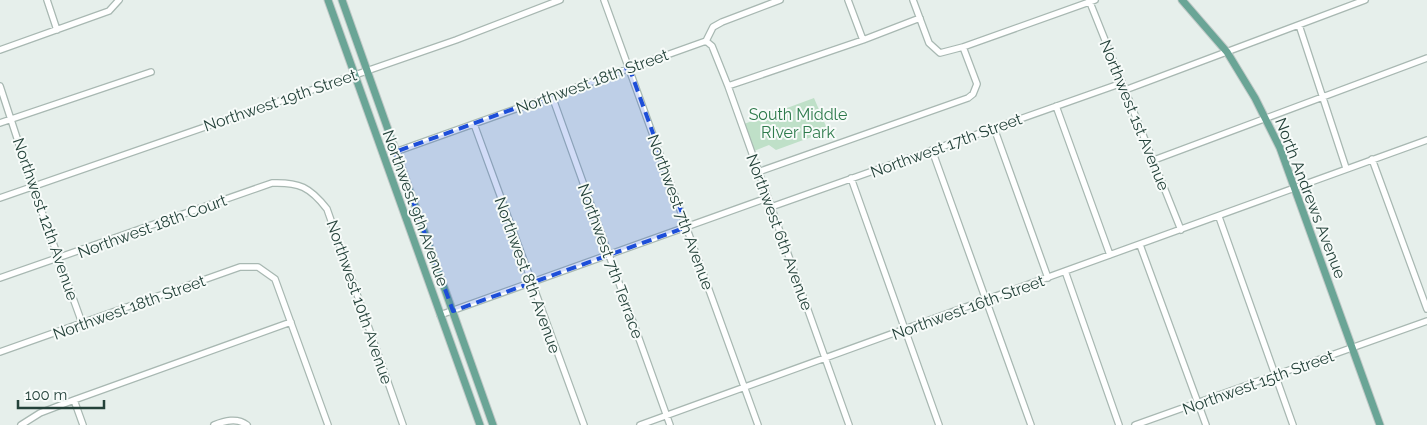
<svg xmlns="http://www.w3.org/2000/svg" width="1427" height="425" font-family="Raleway,sans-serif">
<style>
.park{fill:#bfe0c8}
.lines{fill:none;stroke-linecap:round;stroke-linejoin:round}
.minor-casing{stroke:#a8b8b2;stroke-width:8}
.major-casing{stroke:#c2cac8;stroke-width:9}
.minor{stroke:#fff;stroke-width:5.5}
.major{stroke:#6aa596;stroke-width:7}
.marked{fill:#1d4ed8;fill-opacity:0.2;stroke:#1d4ed8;stroke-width:4;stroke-dasharray:10 6;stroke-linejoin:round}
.labels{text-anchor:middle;stroke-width:4;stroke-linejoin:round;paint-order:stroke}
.street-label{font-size:16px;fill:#24423a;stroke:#f7fbf9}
.park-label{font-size:16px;fill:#2d7a4b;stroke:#f7fbf9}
</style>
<rect width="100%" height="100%" fill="#e6efeb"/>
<path class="park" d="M814,98L828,131L776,150L769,145L754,151L744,124Z"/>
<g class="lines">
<g class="minor-casing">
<path id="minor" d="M47,0L57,30
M604,0L758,425
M848,0L863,40
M913,0L929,43L940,53L963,47L1095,0
M1089,0L1181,230
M1299,25L1346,168
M706,41L712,46L728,86L849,425
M706,41L713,27L722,22L780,0
M0,50L109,11L119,0
M0,86L33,187L82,323
M728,86L863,40L920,18
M1125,90L1365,0
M552,96L670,425
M1056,106L1110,255
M0,123L151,72
M474,124L584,425
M994,128L1048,278
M932,150L1031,425
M395,152L706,41
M1372,159L1427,309
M1154,160L1427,58
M758,172L968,98L973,94L977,84L963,47
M851,178L939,425
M0,198L456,40L560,0
M771,207L1122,83
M1219,217L1293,425
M1140,245L1206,425
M1065,271L1119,425
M0,278L272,183C299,182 310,187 327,209L403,425
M440,315L767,198
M0,352L240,267H258L275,279L328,425
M74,400L83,425
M21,425L40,413L74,400L291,322
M214,425C224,421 237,417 247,425
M640,425L1427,140
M1135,425L1427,321"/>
</g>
<g class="major-casing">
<path id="major" d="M328,0L480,425
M342,0L493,425
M1182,0L1227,52L1255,98L1280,148L1380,425"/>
</g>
<use href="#minor" class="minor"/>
<use href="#major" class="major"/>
</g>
<path class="marked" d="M629,67L687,227L453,311L395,152Z"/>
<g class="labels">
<g class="street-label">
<text transform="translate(592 81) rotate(-20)" y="6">Northwest 18th Street</text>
<text transform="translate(280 100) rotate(-19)" y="6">Northwest 19th Street</text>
<text transform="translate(1135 115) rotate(68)" y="6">Northwest 1st Avenue</text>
<text transform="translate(946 145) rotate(-20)" y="6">Northwest 17th Street</text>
<text transform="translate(1311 198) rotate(69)" y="6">North Andrews Avenue</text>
<text transform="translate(416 208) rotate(70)" y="6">Northwest 9th Avenue</text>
<text transform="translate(681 212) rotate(70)" y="6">Northwest 7th Avenue</text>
<text transform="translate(46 219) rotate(71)" y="6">Northwest 12th Avenue</text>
<text transform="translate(152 226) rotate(-20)" y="6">Northwest 18th Court</text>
<text transform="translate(780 232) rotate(70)" y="6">Northwest 6th Avenue</text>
<text transform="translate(611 261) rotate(70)" y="6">Northwest 7th Terrace</text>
<text transform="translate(528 275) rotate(70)" y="6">Northwest 8th Avenue</text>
<text transform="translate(360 302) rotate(71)" y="6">Northwest 10th Avenue</text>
<text transform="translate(129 307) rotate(-20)" y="6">Northwest 18th Street</text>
<text transform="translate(968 307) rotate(-20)" y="6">Northwest 16th Street</text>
<text transform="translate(1258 382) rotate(-20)" y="6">Northwest 15th Street</text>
</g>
<g class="park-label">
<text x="798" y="120">South Middle<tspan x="798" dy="18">RIver Park</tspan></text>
</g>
</g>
<path d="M18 400v8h86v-8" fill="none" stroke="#24423a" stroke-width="2.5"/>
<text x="25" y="400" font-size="15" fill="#24423a" stroke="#f7fbf9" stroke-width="4" paint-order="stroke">100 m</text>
</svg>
